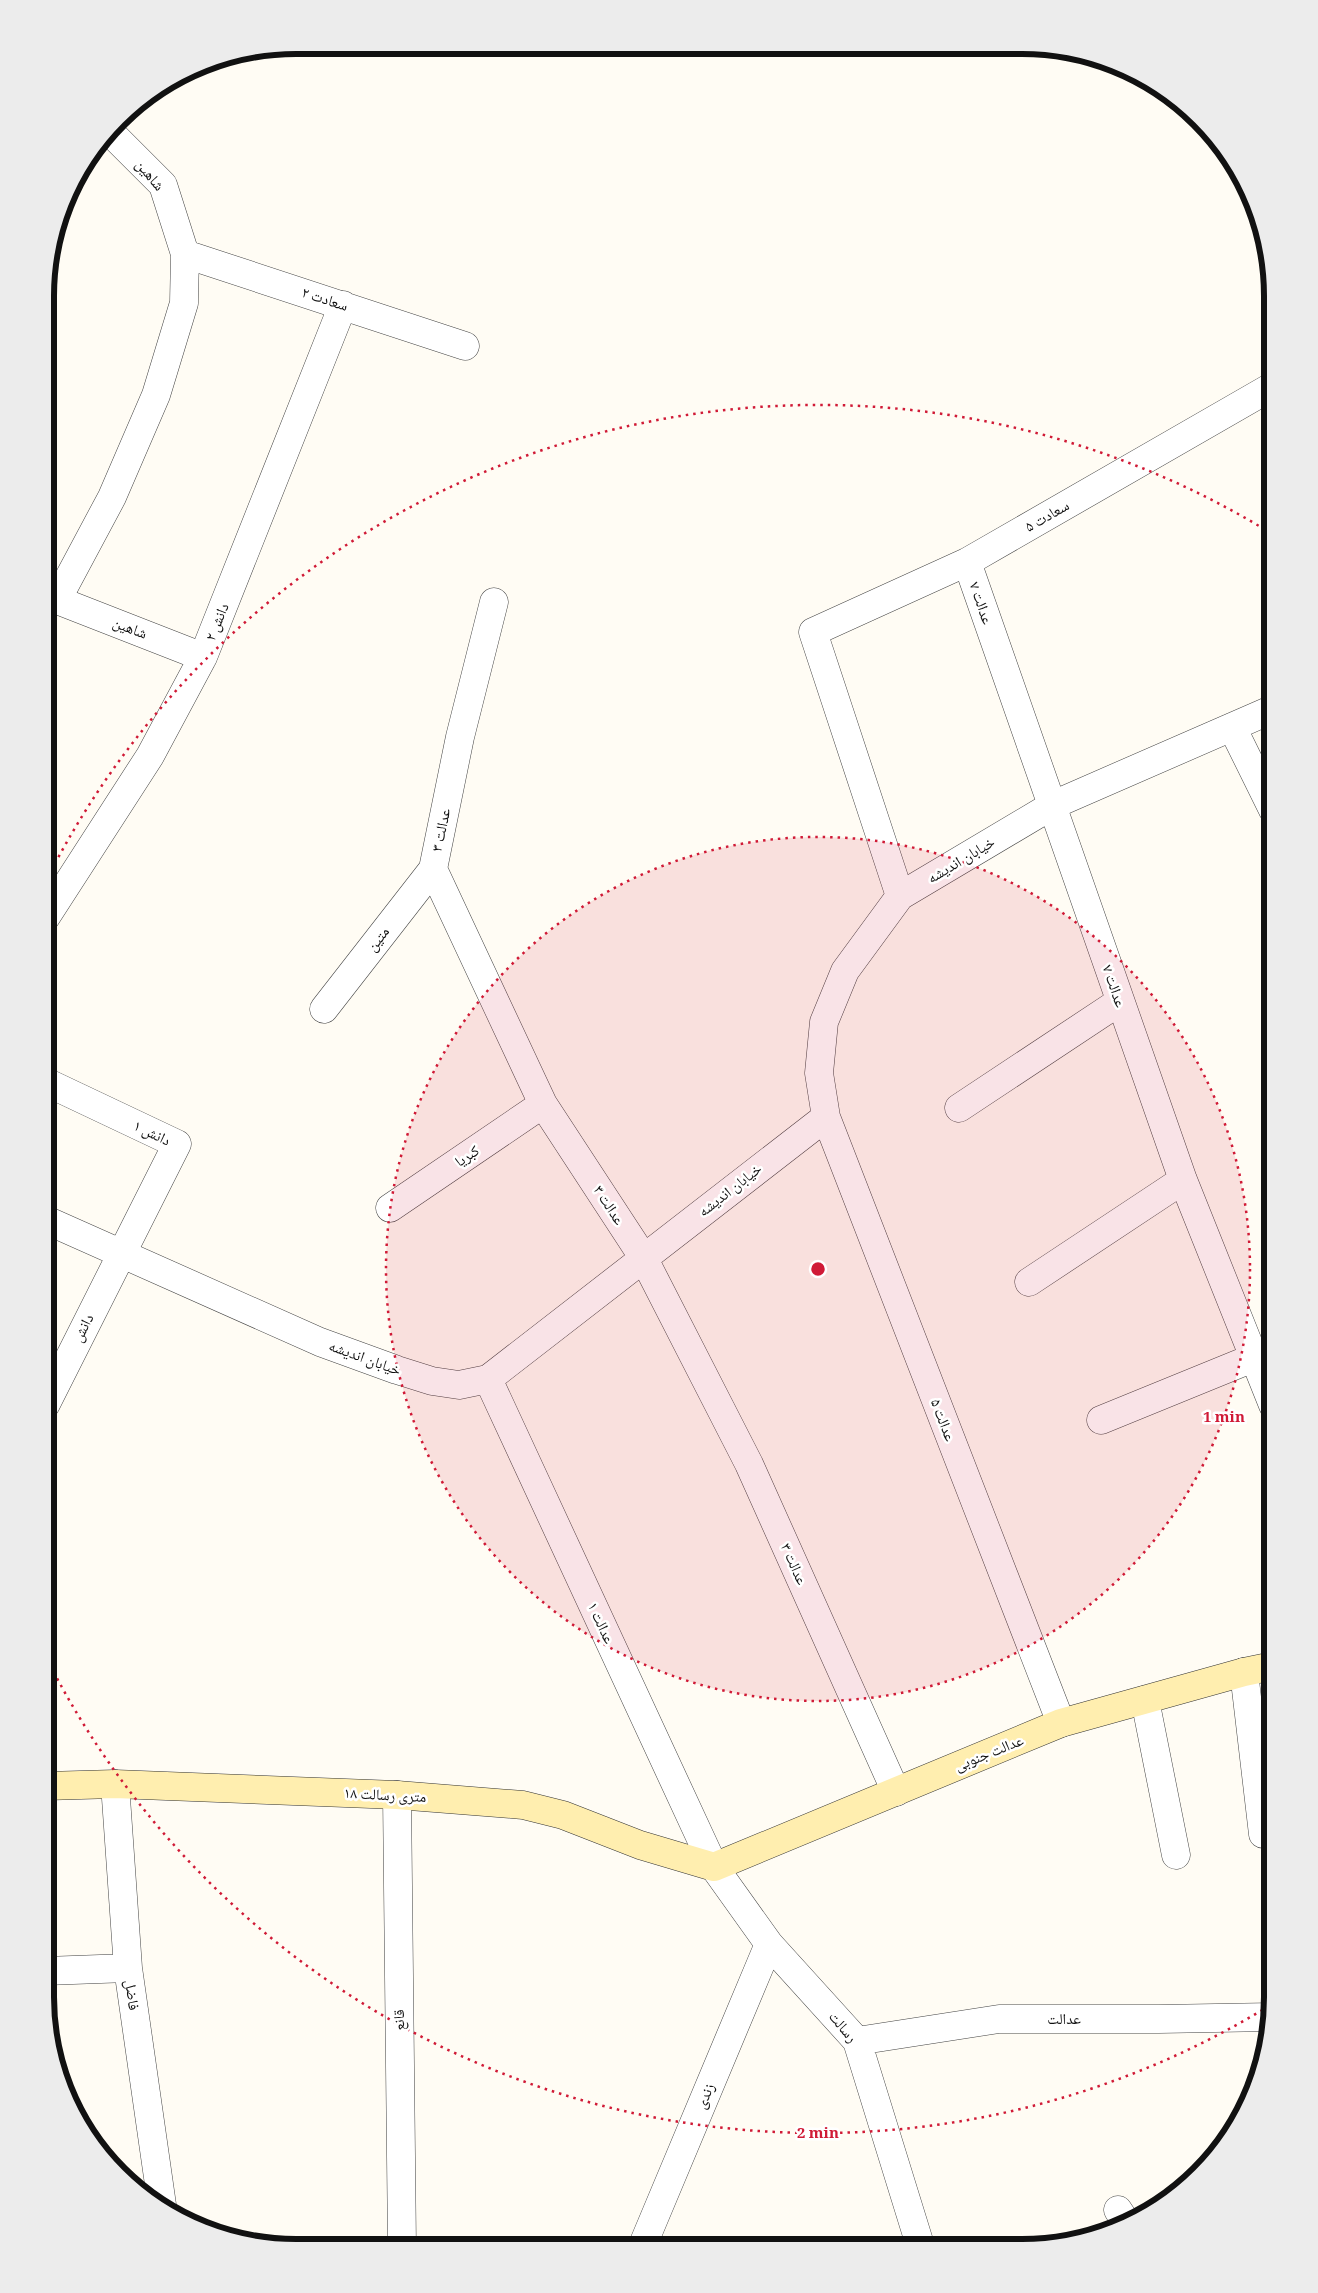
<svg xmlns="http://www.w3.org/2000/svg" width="1318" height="2293" font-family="Georgia,'Noto Naskh Arabic',serif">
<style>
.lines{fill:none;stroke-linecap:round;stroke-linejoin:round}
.street-casing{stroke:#444;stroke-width:29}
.secondary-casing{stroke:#333;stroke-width:29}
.street{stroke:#fff;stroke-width:28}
.secondary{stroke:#ffeeaf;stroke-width:28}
.ring{fill:none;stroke:#d01a36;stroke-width:2.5;stroke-dasharray:2.5 5}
.labels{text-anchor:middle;stroke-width:5;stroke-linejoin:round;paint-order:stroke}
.street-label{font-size:15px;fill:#111;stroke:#fff}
.rim{fill:none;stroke:#111;stroke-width:6}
.centre{fill:#d01a36;stroke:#fff;stroke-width:2.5}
.ring-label{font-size:15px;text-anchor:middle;font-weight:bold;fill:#d01a36;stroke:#fff;stroke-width:5;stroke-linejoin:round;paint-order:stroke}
</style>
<rect width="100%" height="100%" fill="#fffcf4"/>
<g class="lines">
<g class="street-casing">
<path id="street" d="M111,133L163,185L185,254L184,303L156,395L112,497L57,600L203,657
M185,254L465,346
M967,562L1183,1180L1273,1405
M494,602L460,737L433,869L543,1104L643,1257L749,1464L896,1792
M1232,727L1273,810
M900,896L813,632L967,562L1273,386
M46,917L150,756L203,657L343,305
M324,1009L433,869
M959,1108L1119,1002
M390,1208L543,1104
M46,1220L320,1342L397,1370L432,1381L459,1385L488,1379L826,1117
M1029,1282L1183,1180
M488,1379L714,1867L769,1944L857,2041L921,2248
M46,1404L177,1144L46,1082
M1101,1420L1253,1358
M1244,1672L1263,1834
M1145,1700L1176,1855
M1061,1723L826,1117L819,1073L824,1022L845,971L900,896L1053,805L1273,709
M115,1784L128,1968L162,2205
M397,1795L402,2246
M45,1971L128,1968
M857,2041L999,2019H1159L1272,2017
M1118,2210L1126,2222
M642,2247L769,1944"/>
</g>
<g class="secondary-casing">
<path id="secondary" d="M45,1786L115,1784L397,1795L523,1805L563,1815L640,1845L714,1867L1061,1723L1244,1672L1273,1666"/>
</g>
<use href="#street" class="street"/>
<use href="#secondary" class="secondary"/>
</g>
<circle cx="818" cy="1269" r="432" fill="#d01a36" fill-opacity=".12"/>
<g class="ring">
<circle cx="818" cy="1269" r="432"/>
<path d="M1269 2006A864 864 0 0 1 48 1661M48 877A864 864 0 0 1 1269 532"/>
</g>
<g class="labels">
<g class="street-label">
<text transform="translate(150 175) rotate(50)" y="5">شاهین</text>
<text transform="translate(325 299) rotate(18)" y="5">سعادت ۲</text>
<text transform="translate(1047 516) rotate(-30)" y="5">سعادت ۵</text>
<text transform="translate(981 603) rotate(71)" y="5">عدالت ۷</text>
<text transform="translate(217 622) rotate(-68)" y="5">دانش ۲</text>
<text transform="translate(130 628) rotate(21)" y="5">شاهین</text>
<text transform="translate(441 830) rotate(-78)" y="5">عدالت ۳</text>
<text transform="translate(961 860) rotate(-31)" y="5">خیابان اندیشه</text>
<text transform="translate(378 939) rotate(-52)" y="5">متین</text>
<text transform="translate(1114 986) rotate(71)" y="5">عدالت ۷</text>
<text transform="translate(152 1133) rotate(26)" y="5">دانش ۱</text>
<text transform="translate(467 1156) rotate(-34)" y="5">کبریا</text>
<text transform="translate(730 1190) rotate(-38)" y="5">خیابان اندیشه</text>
<text transform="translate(609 1205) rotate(57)" y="5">عدالت ۳</text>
<text transform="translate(83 1328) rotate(-64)" y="5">دانش</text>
<text transform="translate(365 1358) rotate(20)" y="5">خیابان اندیشه</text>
<text transform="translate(943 1420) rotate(69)" y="5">عدالت ۵</text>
<text transform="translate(794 1564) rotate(66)" y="5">عدالت ۳</text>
<text transform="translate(601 1623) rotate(65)" y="5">عدالت ۱</text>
<text transform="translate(989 1753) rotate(-22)" y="5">عدالت جنوبی</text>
<text transform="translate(385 1795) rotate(3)" y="5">۱۸ متری رسالت</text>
<text transform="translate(132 1995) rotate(82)" y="5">فاضل</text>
<text x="1064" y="2024">عدالت</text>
<text transform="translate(399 2020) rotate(-91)" y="5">قانع</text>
<text transform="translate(843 2027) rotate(50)" y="5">رسالت</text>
<text transform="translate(705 2096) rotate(-67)" y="5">زندی</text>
</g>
</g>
<path d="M0 0H1318V2293H0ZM296 54H1022A242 242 0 0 1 1264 296V1997A242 242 0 0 1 1022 2239H296A242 242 0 0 1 54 1997V296A242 242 0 0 1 296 54Z" fill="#ececec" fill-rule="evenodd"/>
<path class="rim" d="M296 54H1022A242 242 0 0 1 1264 296V1997A242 242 0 0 1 1022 2239H296A242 242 0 0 1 54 1997V296A242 242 0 0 1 296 54Z"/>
<circle cx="818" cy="1269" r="8" class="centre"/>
<g class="ring-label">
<text x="1224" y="1422">1 min</text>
<text x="818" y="2138">2 min</text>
</g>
</svg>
